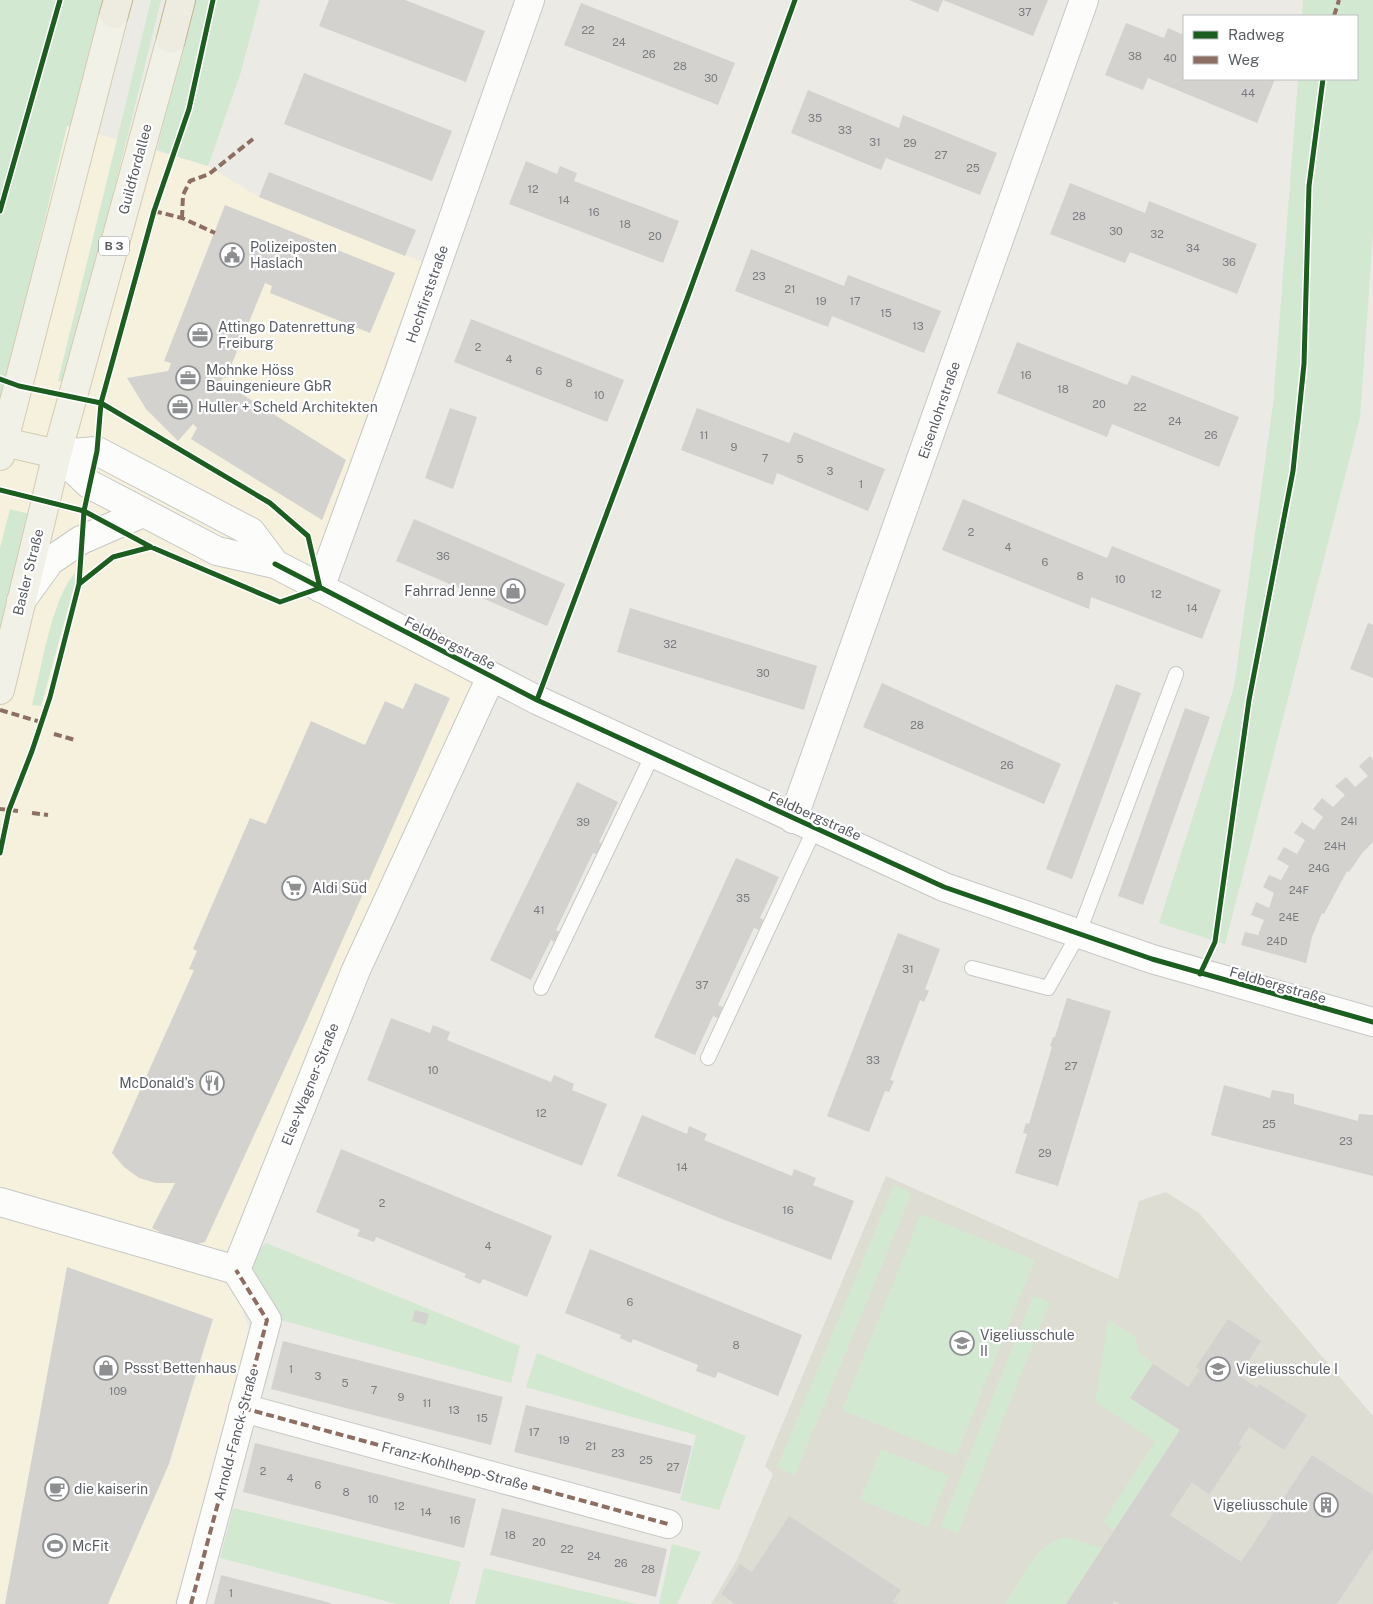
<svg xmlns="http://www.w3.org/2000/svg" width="1373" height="1604" font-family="'Public Sans',sans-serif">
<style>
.commercial{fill:#f6f1dd}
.education{fill:#deddd4}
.green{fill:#d2e8d0}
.building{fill:#d3d2cf}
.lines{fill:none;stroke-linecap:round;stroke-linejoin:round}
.lane-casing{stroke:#c7c7c5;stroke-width:16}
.street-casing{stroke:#c7c7c5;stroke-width:30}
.primary-casing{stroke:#d4cbb1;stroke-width:30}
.highway-casing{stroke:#c3b592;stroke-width:30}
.lane{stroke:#fcfcfb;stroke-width:14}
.street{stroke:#fcfcfb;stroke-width:28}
.primary{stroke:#f2f1e7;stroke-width:28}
.highway{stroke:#eeece0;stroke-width:28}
.quiet{stroke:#8d6e63;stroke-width:4;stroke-dasharray:8 4;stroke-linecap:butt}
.cycleway-casing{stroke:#fff;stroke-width:8}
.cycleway{stroke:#1b5e20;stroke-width:5}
.labels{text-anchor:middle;stroke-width:4.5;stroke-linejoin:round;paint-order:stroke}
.number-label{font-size:11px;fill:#7a7c7f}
.shield{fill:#fff;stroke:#8c8e92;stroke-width:1}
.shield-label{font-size:12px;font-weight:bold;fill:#5a5e63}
.street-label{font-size:14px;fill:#5a5e63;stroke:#fff}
.poi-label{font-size:14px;fill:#5a5e63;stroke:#fff;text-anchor:start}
</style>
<rect width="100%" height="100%" fill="#ebeae5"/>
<path class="commercial" d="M67,125L208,166L259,197L433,266L316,591L486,678L230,1275L253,1340L175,1604H0V407Z"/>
<path class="education" d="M886,1176L1118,1279L1139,1201L1166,1192L1199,1213L1373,1416V1604H711L736,1562L773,1474L765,1466Z"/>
<path class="green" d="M0,0H105L74,128L67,126L0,407Z
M151,0H161L67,382L58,381Z
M194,0H260L240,75L208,166L157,150Z
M1303,0H1373V233L1360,418L1225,944L1159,923L1234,687L1273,404L1298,79H1357V16H1302Z
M10,509L33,515L0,648V548Z
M75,573V583L41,706L32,705C41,671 52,597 75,573Z
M894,1185L912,1193L795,1475L777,1467Z
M921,1214L1035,1260L956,1456L842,1410Z
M266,1243L520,1346L511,1383L281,1320L251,1264L252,1256Z
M1033,1296L1050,1302L958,1533L941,1526Z
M1108,1320L1135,1336L1139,1352L1153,1364L1131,1399L1180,1430L1114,1530L1103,1522L1155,1442L1095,1402Z
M537,1353L746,1436L719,1510L680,1500L696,1435L526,1387Z
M881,1449L949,1476L928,1527L860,1500Z
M233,1508L461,1562L449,1604H397L220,1558Z
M1066,1537L1102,1548L1066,1604H1005C1021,1579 1035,1544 1066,1537Z
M672,1544L701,1552L677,1604H659Z
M484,1568L637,1604H475Z"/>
<path class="building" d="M329,0H405L485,31L466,82L319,26Z
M909,0H1048L1033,36L943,0L938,12Z
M581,3L735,63L718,105L564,45Z
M1126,23L1164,38L1168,28L1184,35V79H1275L1257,123L1148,78L1143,90L1105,75Z
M304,73L452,131L432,181L284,124Z
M808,90L899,128L903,115L997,153L980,195L886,158L881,170L791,133Z
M526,161L557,174L560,166L577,173L574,181L679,221L663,263L509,204Z
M269,172L416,230L405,256L259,197Z
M1070,183L1145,213L1149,201L1257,244L1237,294L1130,252L1125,263L1050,234Z
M225,205L395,273L370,333L270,293L272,286L265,283L226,378L223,377L220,384L227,389L229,386L346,460L322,520L191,439L197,428L193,424L178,441L146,409L127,378L168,371L171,363L164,361Z
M751,249L844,286L848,275L941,311L924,353L832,316L828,327L735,291Z
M471,319L624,380L607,422L454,362Z
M1017,342L1127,385L1132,375L1239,417L1219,467L1112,424L1107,437L997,393Z
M450,408L477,417L453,489L425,478Z
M697,408L789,443L794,432L885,469L868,511L777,473L773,485L681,450Z
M963,499L1107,558L1112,546L1221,590L1202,639L1091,597L1089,609L942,550Z
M414,519L565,584L547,626L396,561Z
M630,608L817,666L804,710L617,652Z
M1368,623L1373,625V678L1350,669Z
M415,683L450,698L307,1020L205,1242L188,1246L152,1228L175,1183H156L139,1178L124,1167L112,1153L194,970L189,969L197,951L193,949L250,818L266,824L311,721L365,745L385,701L403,709Z
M882,683L1061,764L1044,804L863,727Z
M1116,684L1141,693L1072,879L1046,869Z
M1185,708L1210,717L1143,905L1118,896Z
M1370,756L1373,760V842L1363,852L1349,872L1347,871L1324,914L1322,913L1312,937L1306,963L1241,945L1245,932L1258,935L1264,920L1251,915L1256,902L1269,908L1274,893L1263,887L1269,875L1281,880L1289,866L1277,859L1284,847L1297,854L1305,840L1294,833L1302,822L1314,830L1323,817L1313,809L1322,798L1333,807L1345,795L1335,786L1346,777L1355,787L1368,776L1359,766Z
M577,782L618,802L599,842L602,844L597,854L593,853L556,930L559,932L554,942L551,940L531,980L490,960Z
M736,858L779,877L760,918L764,920L759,930L754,928L718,1005L723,1007L718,1018L713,1016L695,1055L654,1037Z
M898,933L940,949L925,989L929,991L924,1002L920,1000L890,1080L894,1081L889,1092L885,1091L869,1132L827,1116Z
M1067,998L1111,1011L1058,1186L1015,1173L1027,1134L1023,1133L1026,1123L1029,1124L1052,1047L1050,1046L1053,1037H1055Z
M391,1018L430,1033L433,1025L450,1032L447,1040L551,1082L554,1075L574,1084L572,1090L607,1104L582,1166L367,1080Z
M1224,1085L1270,1098L1272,1090L1294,1094V1104L1358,1121L1359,1114L1373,1115V1176L1211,1135Z
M642,1115L687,1134L689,1126L707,1134L704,1140L792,1176L794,1169L816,1178L813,1185L854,1201L831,1260L722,1219L617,1176Z
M341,1149L552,1236L527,1297L483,1279L480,1284L464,1277L466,1274L376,1237L374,1242L357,1236L360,1230L316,1212Z
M590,1249L802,1335L778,1396L718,1372L715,1378L696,1371L698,1365L633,1339L631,1343L620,1338L621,1335L565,1313Z
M67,1267L213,1319L169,1464L108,1604H5Z
M415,1310L429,1314L426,1325L412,1321Z
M1228,1319L1261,1341L1239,1376L1257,1388L1259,1384L1307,1415L1284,1450L1249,1427L1238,1444L1242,1446L1209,1495L1192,1482L1170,1515L1241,1562L1312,1455L1373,1495V1549L1337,1604H1120L1114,1601L1112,1604H1066L1180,1430L1130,1398L1153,1364L1188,1387L1200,1370L1196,1367Z
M283,1341L503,1397L491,1445L271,1389Z
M526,1405L692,1446L680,1494L514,1452Z
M255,1443L476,1499L464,1548L243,1492Z
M502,1508L667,1549L656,1597L490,1555Z
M789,1516L901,1590L893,1601L898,1604H732L733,1602L721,1594L740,1564L752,1572Z
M221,1575L331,1603V1604H214Z"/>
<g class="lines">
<g class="lane-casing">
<path id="lane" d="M972,968L1048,988L1078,935L1176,674
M541,988L653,754
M708,1058L815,828"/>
</g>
<g class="street-casing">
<path id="street" d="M57,454L89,484L217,551L275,564L537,700L944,887L1152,959L1373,1022
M57,454L97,451L251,532L275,564
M320,588L400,369L530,0
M21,601L50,561L81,540L143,513
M793,819L1084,0
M0,1202L236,1270L356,970L491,677
M243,1408L668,1524
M191,1604L267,1320L236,1270"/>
</g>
<g class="primary-casing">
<path id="primary" d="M4,442L57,454
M0,456L114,14
M0,690L57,454L171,39"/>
</g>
<g class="highway-casing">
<path id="highway" d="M114,14L118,0
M171,39L181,0"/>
</g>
<use href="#lane" class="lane"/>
<use href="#street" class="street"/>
<use href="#primary" class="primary"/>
<use href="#highway" class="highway"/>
<path class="quiet" d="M1334,16L1339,0
M154,211L182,218L215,233
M182,218L183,195L190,181L209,174L253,139
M0,710L44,723
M54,734L75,740
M0,809L18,811
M32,813L48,815
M243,1408L668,1524
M191,1604L267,1320L236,1270"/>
<g class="cycleway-casing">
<path id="cycleway" d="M0,211L60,0
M0,379L19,386L101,403L270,503L308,536L320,588
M0,490L84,511L151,547L280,602L320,588
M275,564L537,700L944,887L1152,959L1373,1022
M79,584L113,557L151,547
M537,700L688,296L795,0
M0,853L9,810L32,751L50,697L79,584L84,511L97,451L101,403L154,211L189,109L213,0
M1200,974L1215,942L1249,700L1293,471L1304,364L1309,186L1323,79"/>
</g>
<use href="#cycleway" class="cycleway"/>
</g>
<defs>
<g id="civic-ring" transform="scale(1.25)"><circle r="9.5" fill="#fff" stroke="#8d8f90" stroke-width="1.5"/><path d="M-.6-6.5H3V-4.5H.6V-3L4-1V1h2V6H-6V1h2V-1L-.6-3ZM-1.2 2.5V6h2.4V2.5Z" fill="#8d8f90"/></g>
<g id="office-ring" transform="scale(1.25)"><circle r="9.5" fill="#fff" stroke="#8d8f90" stroke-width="1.5"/><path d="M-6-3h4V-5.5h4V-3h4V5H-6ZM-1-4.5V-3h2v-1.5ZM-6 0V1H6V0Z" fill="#8d8f90"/></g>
<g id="shop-ring" transform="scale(1.25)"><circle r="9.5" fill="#fff" stroke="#8d8f90" stroke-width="1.5"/><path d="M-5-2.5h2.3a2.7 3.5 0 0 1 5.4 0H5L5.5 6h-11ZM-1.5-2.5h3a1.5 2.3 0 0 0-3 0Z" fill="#8d8f90"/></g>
<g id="supermarket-ring" transform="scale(1.25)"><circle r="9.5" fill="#fff" stroke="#8d8f90" stroke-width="1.5"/><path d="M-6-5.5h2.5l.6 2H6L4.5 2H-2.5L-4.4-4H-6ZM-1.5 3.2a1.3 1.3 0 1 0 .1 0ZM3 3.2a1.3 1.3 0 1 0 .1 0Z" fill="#8d8f90"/></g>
<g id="restaurant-ring" transform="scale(1.25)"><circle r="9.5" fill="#fff" stroke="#8d8f90" stroke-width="1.5"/><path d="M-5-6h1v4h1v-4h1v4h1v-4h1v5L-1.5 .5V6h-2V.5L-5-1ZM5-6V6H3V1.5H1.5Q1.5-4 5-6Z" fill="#8d8f90"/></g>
<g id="school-ring" transform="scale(1.25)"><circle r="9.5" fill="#fff" stroke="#8d8f90" stroke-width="1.5"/><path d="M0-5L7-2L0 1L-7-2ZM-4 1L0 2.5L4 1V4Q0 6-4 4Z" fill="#8d8f90"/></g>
<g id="cafe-ring" transform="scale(1.25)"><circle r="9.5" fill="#fff" stroke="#8d8f90" stroke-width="1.5"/><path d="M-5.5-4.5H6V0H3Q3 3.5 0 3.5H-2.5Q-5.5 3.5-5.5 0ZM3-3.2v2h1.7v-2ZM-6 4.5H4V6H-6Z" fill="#8d8f90"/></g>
<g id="building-ring" transform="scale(1.25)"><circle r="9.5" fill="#fff" stroke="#8d8f90" stroke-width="1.5"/><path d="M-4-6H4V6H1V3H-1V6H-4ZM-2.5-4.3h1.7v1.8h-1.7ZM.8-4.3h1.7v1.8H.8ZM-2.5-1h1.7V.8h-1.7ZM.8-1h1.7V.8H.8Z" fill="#8d8f90"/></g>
<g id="stadium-ring" transform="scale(1.25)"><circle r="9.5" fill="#fff" stroke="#8d8f90" stroke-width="1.5"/><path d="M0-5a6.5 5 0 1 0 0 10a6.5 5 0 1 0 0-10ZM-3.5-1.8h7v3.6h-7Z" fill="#8d8f90"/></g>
</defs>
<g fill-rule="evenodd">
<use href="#civic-ring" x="232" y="255"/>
<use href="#office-ring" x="200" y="335"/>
<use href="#office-ring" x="188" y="378"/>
<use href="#office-ring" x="180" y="407"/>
<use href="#shop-ring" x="513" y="591"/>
<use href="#supermarket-ring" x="294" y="888"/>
<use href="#restaurant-ring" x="212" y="1083"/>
<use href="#school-ring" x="962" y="1343"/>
<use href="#shop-ring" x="106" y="1368"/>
<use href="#school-ring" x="1218" y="1369"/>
<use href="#cafe-ring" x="57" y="1489"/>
<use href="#building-ring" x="1326" y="1505"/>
<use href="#stadium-ring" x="55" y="1546"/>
</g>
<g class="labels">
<g class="number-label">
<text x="1025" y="16">37</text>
<text x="588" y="34">22</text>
<text x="619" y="46">24</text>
<text x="649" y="58">26</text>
<text x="1135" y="60">38</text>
<text x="1170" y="62">40</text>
<text x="680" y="70">28</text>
<text x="711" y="82">30</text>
<text x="1248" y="97">44</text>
<text x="815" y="122">35</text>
<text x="845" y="134">33</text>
<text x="875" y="146">31</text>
<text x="910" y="147">29</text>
<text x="941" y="159">27</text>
<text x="973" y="172">25</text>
<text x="533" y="193">12</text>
<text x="564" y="204">14</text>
<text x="594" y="216">16</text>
<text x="1079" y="220">28</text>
<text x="625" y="228">18</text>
<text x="1116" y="235">30</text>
<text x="1157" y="238">32</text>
<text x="655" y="240">20</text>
<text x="1193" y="252">34</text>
<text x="1229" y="266">36</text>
<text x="759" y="280">23</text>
<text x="790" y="293">21</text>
<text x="821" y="305">19</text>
<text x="855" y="305">17</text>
<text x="886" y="317">15</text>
<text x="918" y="330">13</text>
<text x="478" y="351">2</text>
<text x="509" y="363">4</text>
<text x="539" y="375">6</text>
<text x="1026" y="379">16</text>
<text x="569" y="387">8</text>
<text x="1063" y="393">18</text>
<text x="599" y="399">10</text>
<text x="1099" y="408">20</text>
<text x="1140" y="411">22</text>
<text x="1175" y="425">24</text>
<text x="704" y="439">11</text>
<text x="1211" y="439">26</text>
<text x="734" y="451">9</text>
<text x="765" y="462">7</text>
<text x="800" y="463">5</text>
<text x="830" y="475">3</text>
<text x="861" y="488">1</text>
<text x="971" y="536">2</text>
<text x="1008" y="551">4</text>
<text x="443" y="560">36</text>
<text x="1045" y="566">6</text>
<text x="1080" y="580">8</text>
<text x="1120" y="583">10</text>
<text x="1156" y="598">12</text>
<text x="1192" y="612">14</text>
<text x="670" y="648">32</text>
<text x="763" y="677">30</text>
<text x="917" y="729">28</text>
<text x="1007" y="769">26</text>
<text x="1349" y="825">24I</text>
<text x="583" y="826">39</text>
<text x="1335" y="850">24H</text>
<text x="1319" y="872">24G</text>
<text x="1299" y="894">24F</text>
<text x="743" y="902">35</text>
<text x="539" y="914">41</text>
<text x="1289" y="921">24E</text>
<text x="1277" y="945">24D</text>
<text x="908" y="973">31</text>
<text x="702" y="989">37</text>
<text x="873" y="1064">33</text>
<text x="1071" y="1070">27</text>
<text x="433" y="1074">10</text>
<text x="541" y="1117">12</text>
<text x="1269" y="1128">25</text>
<text x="1346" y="1145">23</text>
<text x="1045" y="1157">29</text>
<text x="682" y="1171">14</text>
<text x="382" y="1207">2</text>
<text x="788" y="1214">16</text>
<text x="488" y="1250">4</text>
<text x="630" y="1306">6</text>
<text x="736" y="1349">8</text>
<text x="291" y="1373">1</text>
<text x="318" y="1380">3</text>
<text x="345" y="1387">5</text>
<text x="374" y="1394">7</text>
<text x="118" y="1395">109</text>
<text x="401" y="1401">9</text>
<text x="427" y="1407">11</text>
<text x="454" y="1414">13</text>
<text x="482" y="1422">15</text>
<text x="534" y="1436">17</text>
<text x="564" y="1444">19</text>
<text x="591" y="1450">21</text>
<text x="618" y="1457">23</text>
<text x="646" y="1464">25</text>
<text x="673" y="1471">27</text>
<text x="263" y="1475">2</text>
<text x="290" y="1482">4</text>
<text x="318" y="1489">6</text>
<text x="346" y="1496">8</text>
<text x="373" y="1503">10</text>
<text x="399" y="1510">12</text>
<text x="426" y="1516">14</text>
<text x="455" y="1524">16</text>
<text x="510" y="1539">18</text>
<text x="539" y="1546">20</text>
<text x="567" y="1553">22</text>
<text x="594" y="1560">24</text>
<text x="621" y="1567">26</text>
<text x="648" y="1573">28</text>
<text x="231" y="1597">1</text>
</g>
<rect class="shield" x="99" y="236.5" width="30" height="19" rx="4"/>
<g class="shield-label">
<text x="114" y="250">B 3</text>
</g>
<g class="street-label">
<text transform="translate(135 169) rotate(-75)" y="5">Guildfordallee</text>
<text transform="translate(427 294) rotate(-71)" y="5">Hochfirststraße</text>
<text transform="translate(939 410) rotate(-71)" y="5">Eisenlohrstraße</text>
<text transform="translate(28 572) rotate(-76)" y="5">Basler Straße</text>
<text transform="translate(450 643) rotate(27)" y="5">Feldbergstraße</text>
<text transform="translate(815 816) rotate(24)" y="5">Feldbergstraße</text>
<text transform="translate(1278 985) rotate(16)" y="5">Feldbergstraße</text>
<text transform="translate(310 1084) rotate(-68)" y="5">Else-Wagner-Straße</text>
<text transform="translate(236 1434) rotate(-75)" y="5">Arnold-Fanck-Straße</text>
<text transform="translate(455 1466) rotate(15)" y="5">Franz-Kohlhepp-Straße</text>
</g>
<g class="poi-label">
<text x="250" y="252">Polizeiposten<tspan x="250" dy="16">Haslach</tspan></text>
<text x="218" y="332">Attingo Datenrettung<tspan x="218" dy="16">Freiburg</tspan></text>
<text x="206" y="375">Mohnke Höss<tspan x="206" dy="16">Bauingenieure GbR</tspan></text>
<text x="198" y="412">Huller + Scheld Architekten</text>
<text x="496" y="596" text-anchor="end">Fahrrad Jenne</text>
<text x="312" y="893">Aldi Süd</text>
<text x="194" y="1088" text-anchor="end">McDonald's</text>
<text x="980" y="1340">Vigeliusschule<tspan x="980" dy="16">II</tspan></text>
<text x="124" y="1373">Pssst Bettenhaus</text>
<text x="1236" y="1374">Vigeliusschule I</text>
<text x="74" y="1494">die kaiserin</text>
<text x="1308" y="1510" text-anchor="end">Vigeliusschule</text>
<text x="72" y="1551">McFit</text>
</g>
</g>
<rect x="1183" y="15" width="175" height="65" fill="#ffffff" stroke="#bdbfc1"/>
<rect x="1193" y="31" width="25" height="8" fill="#1b5e20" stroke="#bdbfc1"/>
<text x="1228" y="40" font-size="15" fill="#5a5e63">Radweg</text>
<rect x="1193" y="56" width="25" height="8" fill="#8d6e63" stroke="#bdbfc1"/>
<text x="1228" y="65" font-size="15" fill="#5a5e63">Weg</text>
</svg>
